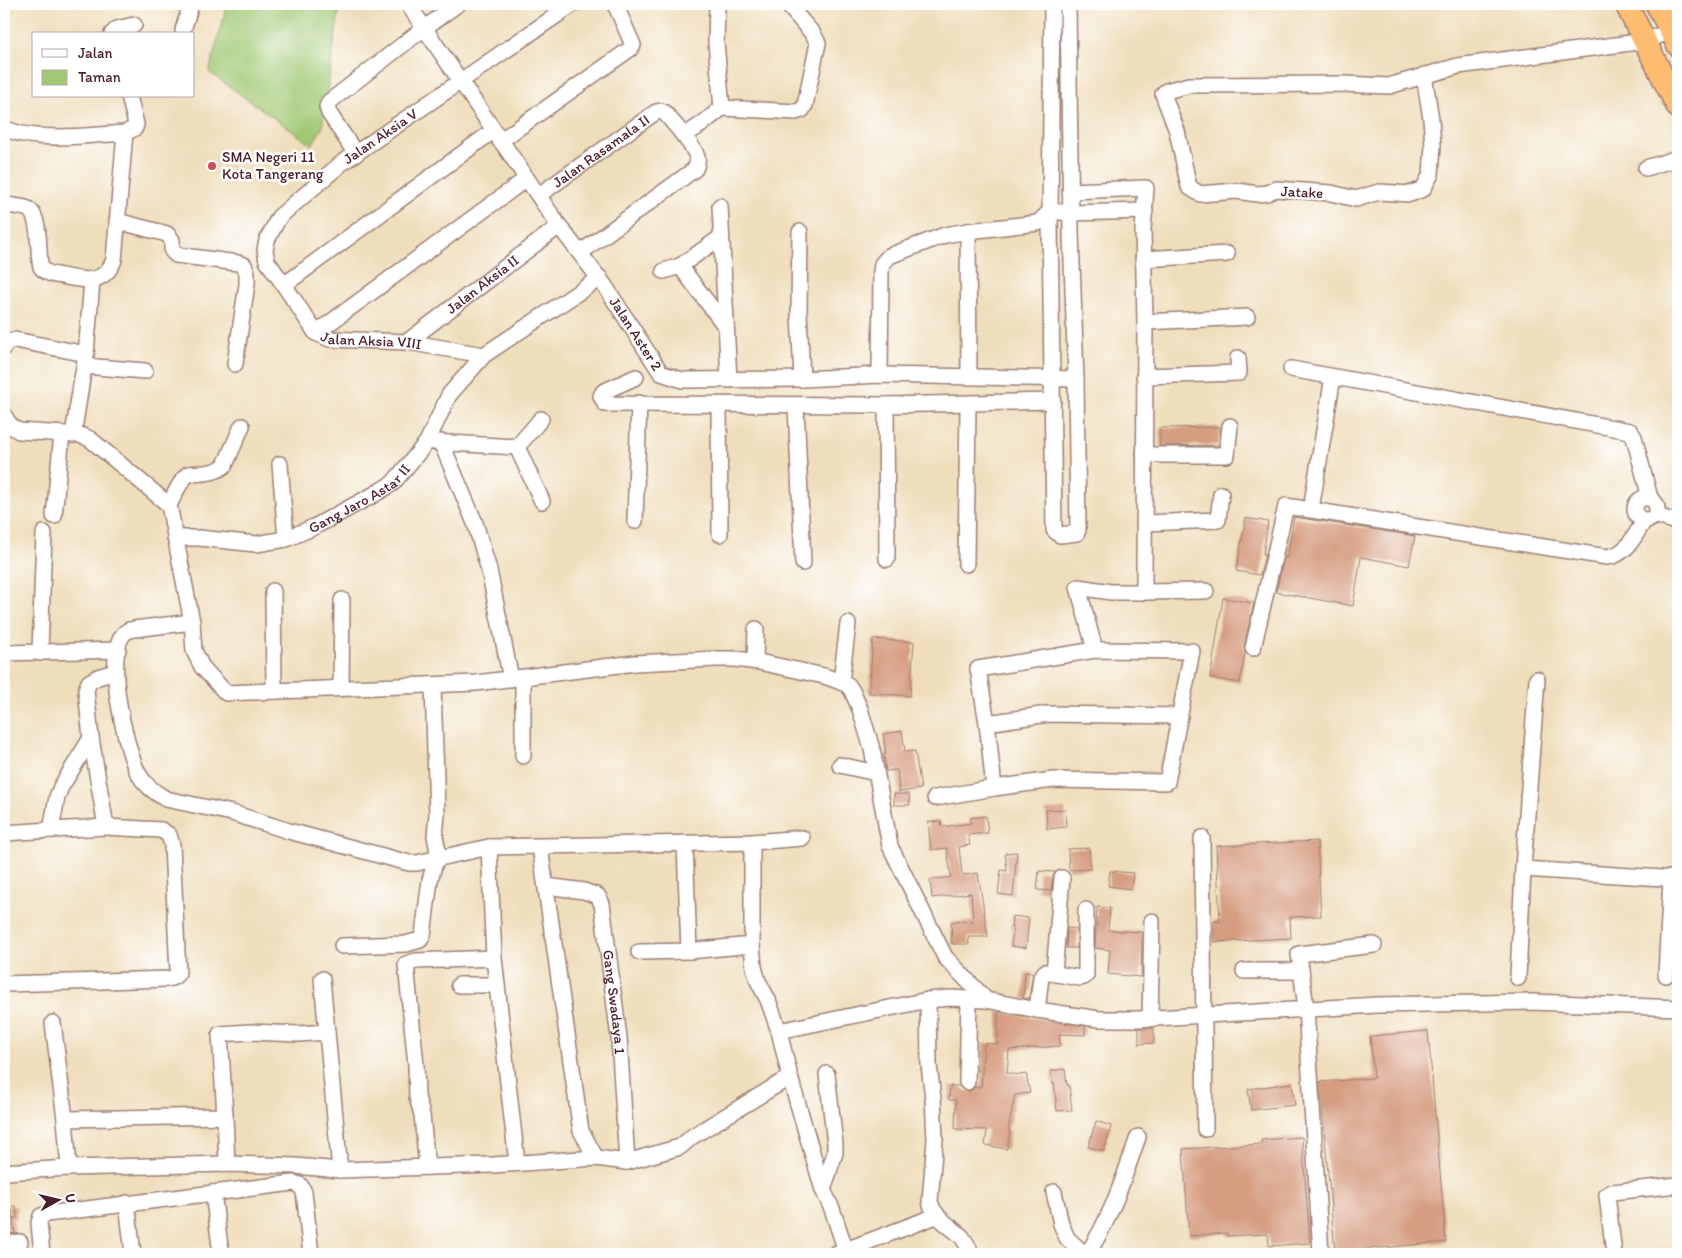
<svg xmlns="http://www.w3.org/2000/svg" width="1682" height="1258" font-family="Itim,sans-serif">
<style>
.green{fill:#a1c975;stroke:#767450}
.building{fill:#d69d81}
.lines{fill:none;stroke-linecap:round;stroke-linejoin:round}
.minor-casing{stroke:#9c7e74;stroke-width:18}
.highway-casing{stroke:#9c7e74;stroke-width:25}
.minor{stroke:#fff;stroke-width:15}
.highway{stroke:#febc71;stroke-width:22}
.poi-dot{fill:#d1495b;stroke:#fff;stroke-width:2}
.labels{text-anchor:middle;stroke-width:5;stroke-linejoin:round;paint-order:stroke}
.street-label{font-size:15px;fill:#4a1f2b;stroke:#fff}
.poi-label{font-size:15px;fill:#4a1f2b;stroke:#fff;text-anchor:start}
</style>
<rect width="100%" height="100%" fill="#fff"/>
<filter id="ink" filterUnits="userSpaceOnUse"><feTurbulence type="fractalNoise" baseFrequency=".02" numOctaves="2"/><feDisplacementMap in="SourceGraphic" scale="10" xChannelSelector="R" yChannelSelector="G"/><feConvolveMatrix kernelMatrix="1 2 1 2 8 2 1 2 1" color-interpolation-filters="sRGB"/></filter>
<filter id="wash" filterUnits="userSpaceOnUse"><feTurbulence type="fractalNoise" baseFrequency=".0096" numOctaves="4" result="noise"/><feDisplacementMap in="SourceGraphic" scale="20" xChannelSelector="R" yChannelSelector="G"/><feGaussianBlur stdDeviation="1.12" result="paint"/><feColorMatrix in="noise" values="0 0 0 0 0 0 0 0 0 0 0 0 0 0 0 0 0 1.4 0 .05"/><feComposite in="paint" operator="in"/></filter>
<g filter="url(#wash)">
<rect width="100%" height="100%" fill="#efdebc"/>
<path class="green" d="M227,4H340L322,128L312,145L209,72Z"/>
<g id="blocks">
<path class="building" d="M1220,427L1219,445L1160,446V428Z
M1294,517L1415,536L1409,566L1361,557L1353,606L1276,592L1284,557L1287,558Z
M1246,518L1268,522L1263,554H1265L1260,575L1236,571Z
M1223,598L1254,603L1244,646L1245,653L1240,683L1210,678Z
M873,639L914,642L910,696L869,693Z
M902,731L905,752L915,751L921,789L899,792L897,770L886,771L884,754H886L883,734Z
M894,794H909L910,805H894Z
M1065,809L1066,827L1047,829L1046,810Z
M986,816L988,833L968,835L970,845L959,847L962,875L978,873L988,937H968L969,944H952L951,922L973,921L971,893L932,898L930,880L951,877L947,848L931,850L928,822L941,821L942,827L971,823L970,818Z
M1317,841L1321,916L1290,917L1291,938L1214,942L1213,921H1220L1216,846Z
M1089,848L1091,869L1069,870L1068,849Z
M1017,852L1013,896L998,894L1001,870L1007,871L1005,853Z
M1039,871L1055,872L1053,877L1051,891L1037,890Z
M1110,871L1133,873L1131,889L1108,886Z
M1097,907L1110,908L1108,930L1142,932L1141,977L1108,974L1110,950L1095,948Z
M1012,916L1029,918L1026,948L1011,946L1013,928H1011Z
M1067,928L1077,929V948H1066Z
M1025,972L1033,973L1029,999L1023,998Z
M998,1012L1085,1026V1035L1059,1034L1060,1046L1009,1050L1007,1073L1020,1075L1026,1074L1030,1093L1015,1095L1008,1130L1010,1131L1007,1149L985,1145L987,1130L955,1129L956,1100H949L950,1086H959L966,1091L971,1090L975,1087H981L984,1043L998,1044Z
M1139,1028H1154V1043L1139,1044Z
M1428,1031L1446,1242L1335,1252L1320,1082L1374,1078L1370,1036Z
M1065,1069L1067,1085H1069L1072,1110L1057,1111L1054,1083L1052,1084L1051,1071Z
M1292,1083L1295,1105L1251,1110L1248,1089Z
M1096,1121L1111,1126L1104,1151L1088,1147Z
M1302,1137L1310,1243L1269,1246L1268,1234L1227,1236V1233L1189,1236L1183,1149L1262,1144L1261,1140Z
M16,1206L17,1218H13L15,1233L4,1235V1207Z"/>
</g>
</g>
<g filter="url(#ink)">
<use href="#blocks" fill-opacity="0" stroke="#9c7e74" stroke-width="1"/>
<g class="lines">
<g class="minor-casing">
<g id="minor">
<path id="s1" d="M408,4L559,226L605,286L661,373L682,380L802,379L880,375L1076,379"/>
<path d="M717,4L716,43L722,108"/>
<path d="M1052,4L1050,221L1054,530L1060,535L1077,533L1078,530L1076,379L1071,232L1068,4"/>
<path d="M183,30L191,4"/>
<path d="M112,34L117,29L134,25"/>
<path d="M1424,75L1431,119L1433,145L1431,174L1423,189L1410,194L1379,192L1356,199L1331,193L1276,189L1267,193L1257,194L1237,191L1200,194L1189,187L1177,131L1163,94L1166,91L1189,85L1343,84L1389,86L1458,66L1645,41L1671,31"/>
<path d="M4,128C35,143 91,135 125,133L135,128L136,124L129,96"/>
<path id="s2" d="M493,131L284,285L267,261L265,250L267,240L279,217L343,162L573,4"/>
<path d="M684,136L702,124L722,108L796,112L802,110L805,105L818,43L813,34L787,4"/>
<path d="M500,141L630,49L633,45L615,4"/>
<path d="M356,154L329,113L327,107L329,102L423,29L458,4"/>
<path d="M1646,168L1678,158"/>
<path d="M1070,191L1146,188L1143,230L1145,322L1144,592H1111L1078,587L1095,650"/>
<path id="s3" d="M539,195L656,112L661,111L665,113C674,124 693,144 697,157C698,161 697,165 695,169L580,253"/>
<path d="M4,205C10,206 22,206 28,209C42,217 37,255 41,267C43,271 47,272 51,274C76,278 102,290 114,260L125,133"/>
<path d="M720,206L729,380"/>
<path d="M117,221L167,234L172,240V251L176,255L238,263L244,265L247,273V284L235,364"/>
<path d="M968,231L969,376"/>
<path d="M800,232L799,313L802,379"/>
<path d="M1143,259L1227,254"/>
<path d="M680,266L726,327"/>
<path d="M664,271L680,266L721,237"/>
<path id="s4" d="M284,285L316,333L330,339L407,342L484,355"/>
<path d="M1145,322L1247,317"/>
<path d="M316,333L526,179"/>
<path id="s5" d="M407,342L559,226"/>
<path d="M4,347L6,343L15,340L86,354"/>
<path d="M84,366L145,371"/>
<path d="M1291,369L1630,431L1634,437L1650,498"/>
<path d="M880,375L881,272L882,264L889,256L945,235L968,231L1038,223L1050,211L1071,213L1145,211"/>
<path d="M1144,376L1239,373L1238,358"/>
<path d="M636,377L603,392L601,396L605,404L886,405L1053,401"/>
<path d="M719,405L720,534"/>
<path d="M796,405L803,563"/>
<path d="M886,405L887,559"/>
<path d="M4,415C8,423 11,427 19,431L80,435L90,439L169,505L192,622L194,651L202,667L226,693L476,683L635,663L716,659H735L759,662L824,676L841,682L848,685L852,691L860,709L872,749L890,846L945,957L986,1000"/>
<path d="M73,435L86,354L92,281"/>
<path d="M433,442L517,447L541,419"/>
<path d="M441,442L475,523L489,570L511,679"/>
<path d="M517,447L542,501"/>
<path d="M1144,455H1227L1230,426"/>
<path d="M280,464L286,539"/>
<circle cx="1646" cy="509" r="11"/>
<path d="M169,505C175,494 179,482 188,474C200,473 216,474 225,465L242,426"/>
<path d="M1311,509L1333,377"/>
<path d="M1655,515L1678,523"/>
<path d="M54,516L62,434"/>
<path d="M635,521L639,403"/>
<path d="M1145,523L1218,520L1221,494"/>
<path id="s6" d="M175,538H199L256,544L286,539L314,527L375,494L393,483L427,442L449,395L484,355L600,278"/>
<path d="M966,564L968,404"/>
<path d="M273,591L274,691"/>
<path d="M1144,592L1206,591"/>
<path d="M192,622L134,629C131,630 129,630 127,631C101,648 126,750 138,773C144,784 155,793 166,799L232,813L289,831L409,863H417L489,847L752,842L802,838"/>
<path d="M1253,648L1286,506L1607,557C1627,555 1634,536 1644,521"/>
<path d="M1095,650L1192,651L1167,782L1053,780L994,788L987,723L978,669Z"/>
<path d="M4,653L118,650"/>
<path d="M40,653L44,533"/>
<path d="M755,661L756,629"/>
<path d="M523,678V756"/>
<path d="M1537,679L1523,869L1678,879"/>
<path d="M841,682L848,624"/>
<path d="M341,688L342,600"/>
<path d="M987,723L1048,714L1180,716"/>
<path d="M91,738L61,787L57,797L51,830L106,827"/>
<path d="M840,765L876,773"/>
<path d="M935,798L994,788"/>
<path d="M4,833L51,830"/>
<path d="M1202,838L1205,1129"/>
<path d="M752,842V945L754,967L758,981L768,1000L779,1031"/>
<path d="M685,844L689,951"/>
<path d="M489,847L494,958L517,1163"/>
<path d="M540,847L581,1131L596,1158"/>
<path id="s7" d="M546,886L584,891L598,896L602,904L619,1038L627,1162"/>
<path d="M342,946L406,944L420,940L423,935L430,880L438,852L435,836L437,814L433,685"/>
<path d="M639,952L689,951L752,945"/>
<path d="M1244,971H1301"/>
<path d="M1054,973L1062,878"/>
<path d="M1666,975L1671,878"/>
<path d="M1518,978L1523,869"/>
<path d="M322,979L340,1170"/>
<path d="M4,984L168,979L174,977L178,973L172,845L169,835L161,830L106,827L91,738L86,690L89,682L98,677L115,672"/>
<path d="M459,985H497"/>
<path d="M928,1000L929,1065L933,1098L935,1139L930,1202C935,1219 950,1225 962,1237C966,1242 969,1248 971,1254"/>
<path d="M1037,1010L1041,977L1045,972L1080,978L1084,977L1086,975V910"/>
<path d="M1150,1019L1152,921"/>
<path d="M53,1023L65,1119"/>
<path d="M967,1082L969,999"/>
<path d="M225,1116L220,1034L250,1032L298,1034L327,1032"/>
<path d="M427,1167L422,1115L417,1097L416,1065L406,964L416,961L494,958"/>
<path d="M69,1168L65,1119L225,1116L227,1164"/>
<path d="M4,1172L69,1168L227,1164L295,1166L340,1170L493,1165L596,1158L627,1162L680,1147L693,1136L790,1077"/>
<path d="M823,1190L835,1153V1144L827,1074"/>
<path d="M1054,1192L1061,1224L1067,1238L1084,1254"/>
<path d="M213,1193L221,1254"/>
<path d="M127,1203L133,1254"/>
<path d="M4,1244L20,1242"/>
<path d="M42,1254L39,1223L41,1216L47,1214L293,1183L300,1185L304,1192L311,1254"/>
<path d="M835,1254L936,1216"/>
<path d="M847,1254L832,1209L823,1190L790,1077L779,1031L928,1000L950,998L986,1000L1037,1010L1099,1019H1139L1377,1005L1533,1002L1678,1008"/>
<path d="M1087,1254C1111,1219 1124,1177 1138,1137"/>
<path d="M1321,1254L1306,1008L1299,954L1374,945"/>
<path d="M1614,1254L1607,1195L1612,1192L1678,1185"/>
</g>
</g>
<g class="highway-casing">
<path id="highway" d="M1626,4L1678,107
M1657,4L1678,45"/>
</g>
<use href="#minor" class="minor"/>
<use href="#highway" class="highway"/>
</g>
</g>
<circle class="poi-dot" cx="212" cy="166" r="5"/>
<g class="labels">
<g class="street-label">
<text dy="5" stroke="none"><textPath href="#s2" startOffset="466">Jalan Aksia V</textPath></text>
<text dy="5" stroke="none"><textPath href="#s3" startOffset="76">Jalan Rasamala II</textPath></text>
<text transform="translate(1302 192) rotate(3)" y="5">Jatake</text>
<text dy="5" stroke="none"><textPath href="#s5" startOffset="95">Jalan Aksia II</textPath></text>
<text dy="5" stroke="none"><textPath href="#s1" startOffset="401">Jalan Aster 2</textPath></text>
<text dy="5" stroke="none"><textPath href="#s4" startOffset="114">Jalan Aksia VIII</textPath></text>
<text dy="5" stroke="none"><textPath href="#s6" startOffset="196">Gang Jaro Astar II</textPath></text>
<text dy="5" stroke="none"><textPath href="#s7" startOffset="161">Gang Swadaya 1</textPath></text>
</g>
<g class="poi-label">
<text x="222" y="162">SMA Negeri 11<tspan x="222" dy="17">Kota Tangerang</tspan></text>
</g>
</g>
<rect width="1682" height="1258" fill="none" stroke="#fff" stroke-width="20"/>
<rect x="32" y="32" width="162" height="65" fill="#ffffff" stroke="#b7a5aa"/>
<rect x="42" y="49" width="25" height="8" fill="#ffffff" stroke="#b7a5aa"/>
<text x="78" y="58" font-size="15" fill="#4a1f2b">Jalan</text>
<rect x="42" y="70" width="25" height="15" fill="#a1c975" stroke="#b7a5aa"/>
<text x="78" y="82" font-size="15" fill="#4a1f2b">Taman</text>
<g transform="translate(58 1200) rotate(82)" stroke="#ffffff" stroke-width="4" paint-order="stroke">
<path d="M0-4L9 19L0 12L-9 19Z" fill="#4a1f2b"/>
<text y="-8" font-size="14" font-weight="bold" text-anchor="middle" fill="#4a1f2b">U</text>
</g>
</svg>
